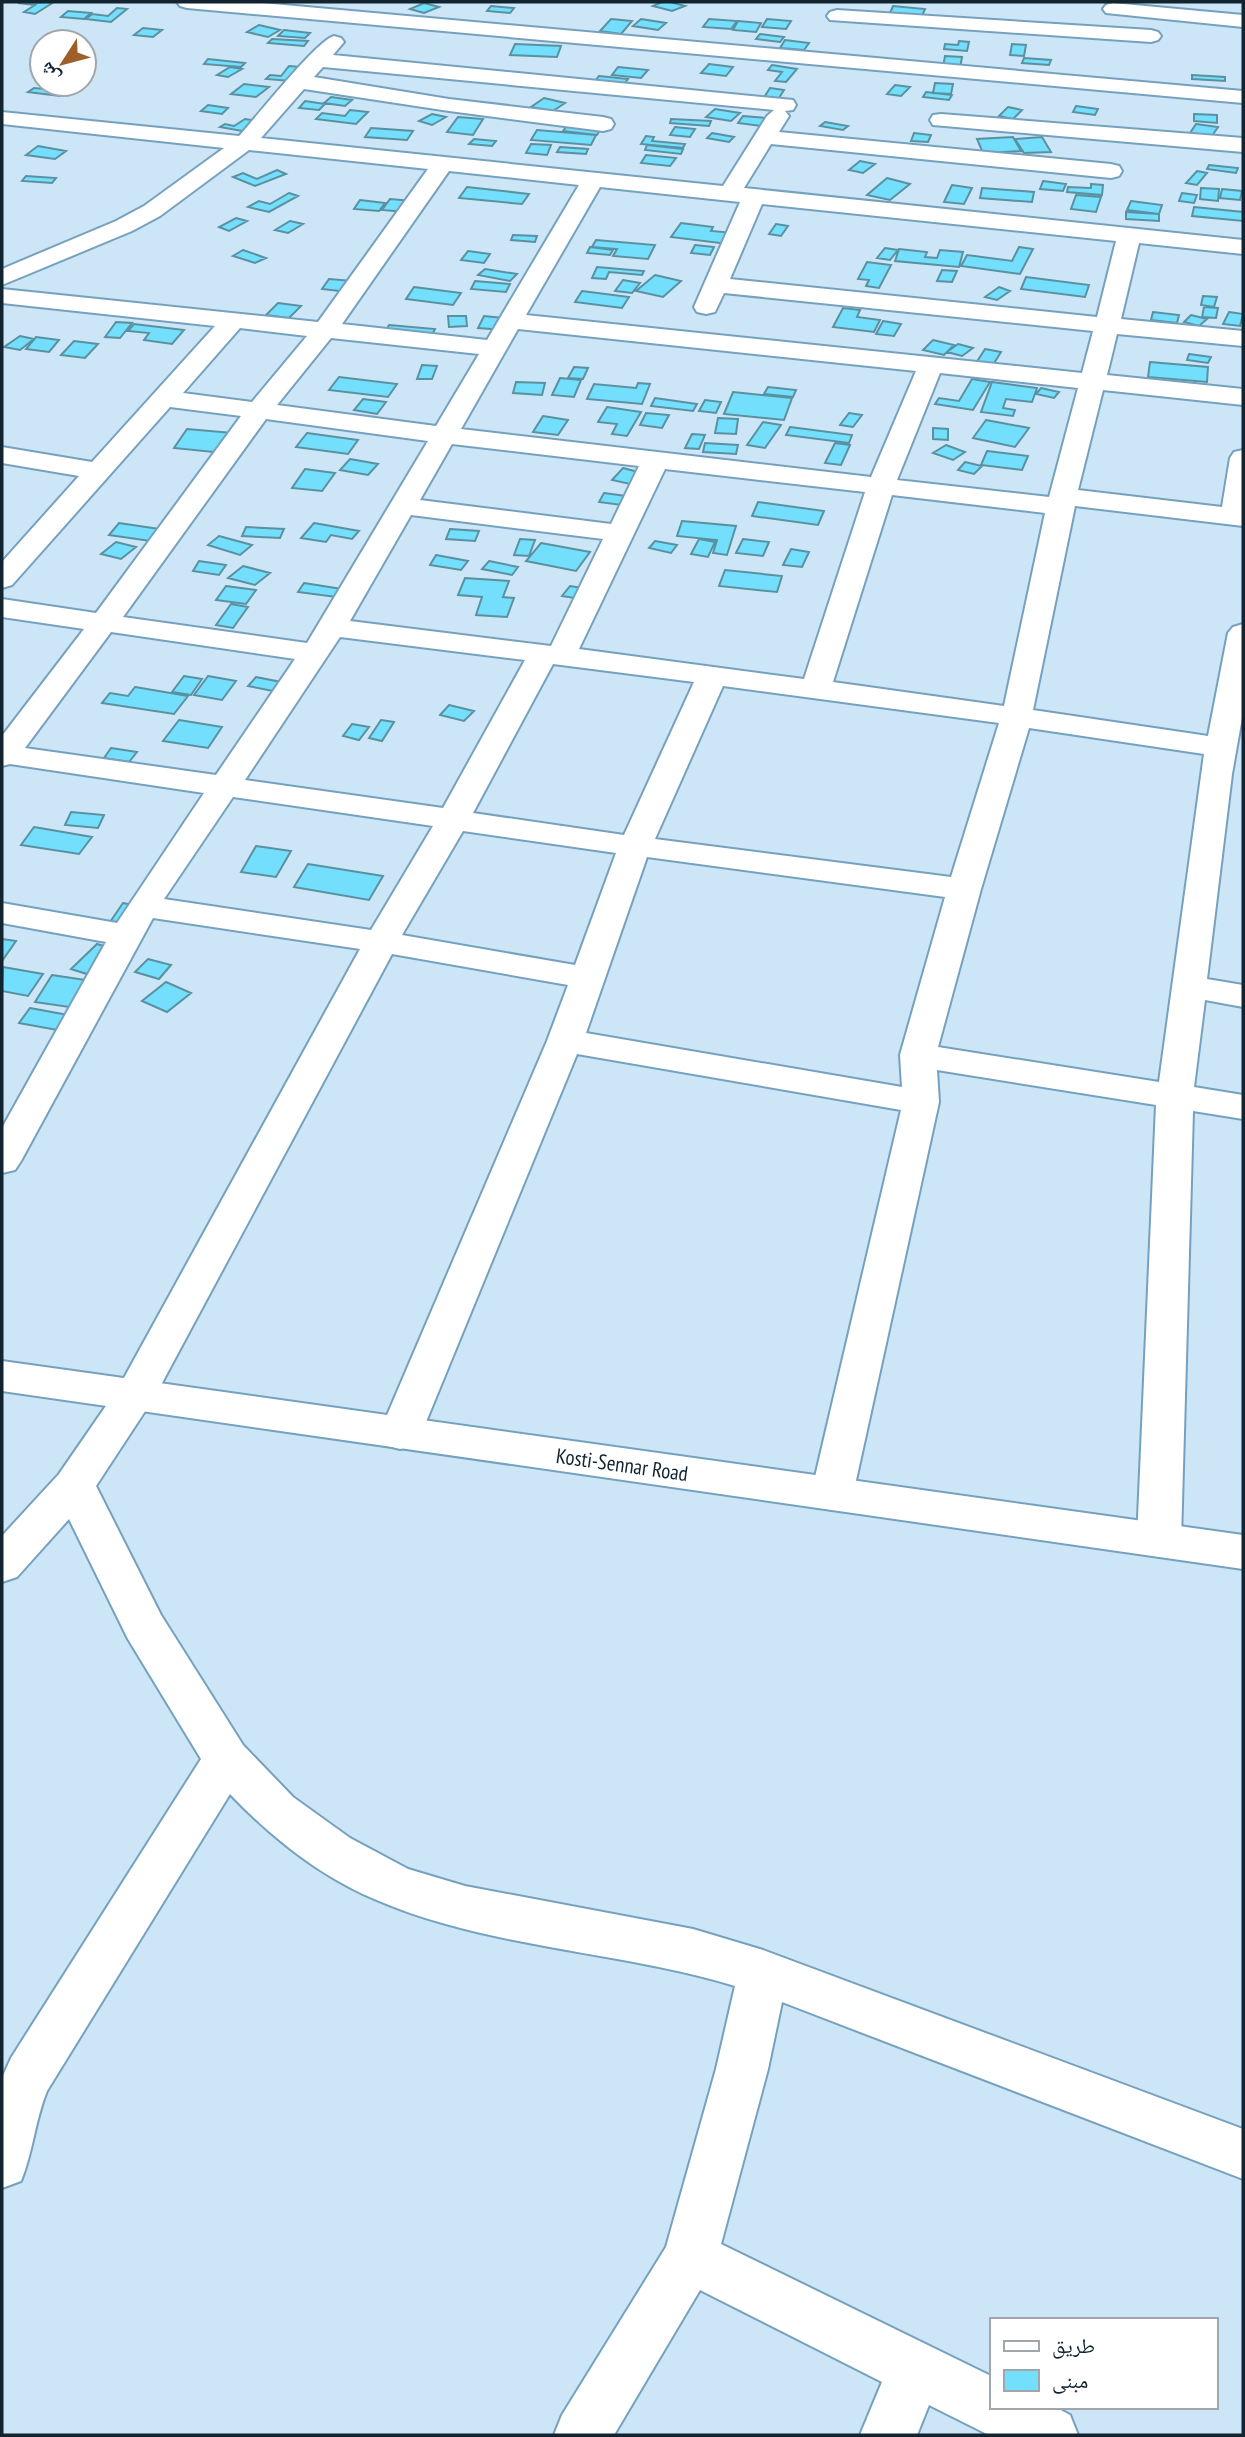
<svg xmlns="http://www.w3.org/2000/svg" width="1245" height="2437" font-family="'PT Sans Narrow','Noto Naskh Arabic',sans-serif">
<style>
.building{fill:#73dffc;stroke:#5a91a1;stroke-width:2}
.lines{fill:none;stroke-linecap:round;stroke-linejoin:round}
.minor-casing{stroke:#76a1be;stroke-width:4}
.trunk-casing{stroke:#76a1be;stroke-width:4}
.minor{fill:#fff;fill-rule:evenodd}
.trunk{fill:#fff;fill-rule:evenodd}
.labels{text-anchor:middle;stroke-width:7;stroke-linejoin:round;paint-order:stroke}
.street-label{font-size:21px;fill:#12242f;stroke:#fff}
</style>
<rect width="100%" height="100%" fill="#cce6f8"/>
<path class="building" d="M54,2L35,14L24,12L35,5L18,3Z
M662,2H670L685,6L672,11L653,6Z
M424,3L439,7L424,13L410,9Z
M491,6L514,8L510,13L487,11Z
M893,6L925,9L922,16L890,13Z
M117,8L127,9L111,22L86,19L92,14L108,16Z
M68,11L91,13L84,19L61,17Z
M611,19L632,21L621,34L600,31Z
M641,19L666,23L658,30L633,26Z
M709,19L737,21L731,29L703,27Z
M767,19L791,21L786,29L762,27Z
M738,21L761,23L756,32L733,30Z
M259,25L280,30L268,37L247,32Z
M143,28L162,30L153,37L134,35Z
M284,30L310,33L305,38L278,36Z
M760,34L784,37L780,42L756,39Z
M272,39L308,41L304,46L268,43Z
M785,40L809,43L804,50L780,48Z
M959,41L969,42L967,51L944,49L945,44L958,45Z
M515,44L561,46L557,57L510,55Z
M1012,44L1026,45L1024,56L1010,55Z
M945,56L962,57L960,68L943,67Z
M1024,58L1051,60L1049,65L1022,63Z
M208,59L245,63L241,67L204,64Z
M709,64L733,67L726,76L701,73Z
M772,65L797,69L786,82L775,81L782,72L768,70Z
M289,66L302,67L291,81L266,79L270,75L281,76Z
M230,67L242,69L228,77L217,75Z
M618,67L648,70L641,78L612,75Z
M1192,75L1225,77V81L1192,79Z
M599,76L628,79L624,84L595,81Z
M935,83L953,84L951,94L933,93Z
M244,84L269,87L256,97L231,94Z
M895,85L910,87L901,96L887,94Z
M34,88L65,91L60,96L28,92Z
M770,88L784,90L777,101L763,99Z
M926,92L952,95L949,100L923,97Z
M331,97L352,100L345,106L324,103Z
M544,98L565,103L553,111L531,107Z
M305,101L325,104L319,110L299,108Z
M208,105L228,108L222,114L201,111Z
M1076,106L1098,109L1095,115L1073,112Z
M1008,107L1022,110L1013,119L999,116Z
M715,109L740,113L731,121L706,117Z
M350,110L368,112L356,124L316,119L322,113L345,116Z
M432,114L446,117L432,125L419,121Z
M1194,114L1217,115V123L1194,121Z
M743,116L766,118L761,126L738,123Z
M458,117L483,119L473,135L447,132Z
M245,119L257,121L242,131L220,127L225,124L234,126Z
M671,119L711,121L709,126L670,123Z
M825,122L848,126L843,130L820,126Z
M1196,124L1218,127L1212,136L1190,133Z
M567,126L600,130L597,135L563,131Z
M675,127L695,129L690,137L670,135Z
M371,128L413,131L407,140L365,137Z
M537,130L596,135L591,145L531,140Z
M712,133L734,137L729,142L707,138Z
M914,133L931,135L928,142L911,141Z
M646,136L654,137L652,141L685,144L683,148L641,144Z
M1013,137L1021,151L983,153L977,139Z
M1042,137L1051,152L1024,153L1015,139Z
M474,139L496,141L492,146L469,144Z
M531,144L551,145L547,155L526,153Z
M647,145L683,149L681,154L645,150Z
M38,146L66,151L55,159L26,155Z
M560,147L588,149L586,154L557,152Z
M646,155L676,158L670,166L641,163Z
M860,161L875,164L863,173L849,170Z
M1209,165L1238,168L1236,173L1207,169Z
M277,170L286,174L255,186L233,177L243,173L257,179Z
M1197,171L1207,173L1197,185L1186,183Z
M26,176L56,178L52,183L22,181Z
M887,178L910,184L890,200L867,195Z
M1043,181L1066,184L1063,191L1040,189Z
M1091,184L1103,185L1102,195L1067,192L1068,187L1091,188Z
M952,185L972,188L964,204L944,202Z
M467,187L529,194L522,204L459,198Z
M982,188L1034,192L1032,202L980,198Z
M1201,188L1219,189L1218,201L1200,199Z
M1222,189L1242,191L1240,200L1220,198Z
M289,193L298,196L269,212L248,207L259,201L270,204Z
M1182,193L1197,195L1194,203L1179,201Z
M1076,195L1101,197L1096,212L1071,209Z
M390,199L424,202L417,213L382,210Z
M360,200L385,203L379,211L354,209Z
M1131,201L1162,205L1159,214L1127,210Z
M1194,207L1243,212V221L1192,216Z
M1126,212L1159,214V221L1126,219Z
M236,218L247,221L229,231L219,227Z
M290,221L303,224L288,233L275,230Z
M681,223L713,227L711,231L735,233L728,244L671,237Z
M776,224L788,226L781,236L769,234Z
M513,235L537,236L535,242L511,240Z
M596,240L655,245L648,259L613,256L617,249L592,247Z
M695,245L714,247L710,255L691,253Z
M590,247L613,250L610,255L587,253Z
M1019,247L1033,249L1020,274L961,266L967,255L1012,261Z
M885,248L898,250L890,260L877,258Z
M899,249L927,252L925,257L937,258L940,250L963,252L959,267L895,261Z
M243,250L266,258L255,263L233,256Z
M468,251L490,254L484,263L461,260Z
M867,262L891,265L879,288L866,286L869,280L858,279Z
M597,267L644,271L642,275L609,272L606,279L592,278Z
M485,269L517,274L510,281L478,275Z
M942,270L957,271L952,282L937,281Z
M655,275L681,281L663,297L636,291Z
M1026,277L1089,285L1085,297L1021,289Z
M329,279L354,281L348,292L322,289Z
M623,280L640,283L632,293L615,291Z
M475,281L510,284L506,292L471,289Z
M414,287L461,293L453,305L406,299Z
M999,287L1010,291L997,300L985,297Z
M582,291L629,297L622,308L575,302Z
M1203,296L1217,297L1214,307L1201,305Z
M278,303L301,306L289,318L266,315Z
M1204,307L1218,308L1216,318L1202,317Z
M843,308L860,310L857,317L880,320L874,332L833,327Z
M1153,312L1179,315L1177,323L1151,320Z
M1229,312L1243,314L1240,326L1223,324Z
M1191,315L1207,319L1199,326L1184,322Z
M448,316H466L467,326L449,327Z
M484,316L512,319L506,330L478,328Z
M883,321L901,324L894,336L876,334Z
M116,322L132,323L120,338L105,337Z
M134,324L184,330L172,344L144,340L149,333L128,331Z
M389,325L435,329L432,335L386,331Z
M20,336L34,339L20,350L4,347Z
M36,337L59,340L49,352L26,349Z
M933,340L954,345L944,355L923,350Z
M74,341L98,344L85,358L61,355Z
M958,344L973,348L962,356L947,352Z
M985,349L1001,352L985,378L955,373L963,360L976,363Z
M1189,354L1211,357L1208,363L1187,360Z
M1150,362L1208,367L1207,382L1148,377Z
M422,365L437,366L432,379H417Z
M574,367L588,368L583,379L568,378Z
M339,377L397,384L388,397L329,390Z
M560,378L581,380L574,397L552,395Z
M972,379L990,382L973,410L935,404L939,398L959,401Z
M516,382L545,383L542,395L513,393Z
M992,382L1037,388L1032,402L1006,399L1003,408L1015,410L1013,416L981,412Z
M638,383L650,384L642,404L587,399L594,384L636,388Z
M768,387L796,390L793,397L764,394Z
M1041,388L1059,392L1054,398L1036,394Z
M733,392L792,398L784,420L724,414Z
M655,398L697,404L693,411L651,406Z
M363,399L386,402L377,414L354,410Z
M705,400L721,402L716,413L699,411Z
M607,407L641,412L627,436L612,434L617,424L598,422Z
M646,413L669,415L662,428L640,425Z
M849,413L862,415L853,427L840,425Z
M543,416L568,420L558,435L533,432Z
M718,418L738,419L736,434L715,433Z
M986,420L1029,428L1015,447L973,438Z
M763,422L781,425L765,448L747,445Z
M790,427L852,435L849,443L786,435Z
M933,428L948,429V440L933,439Z
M187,429L245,434L233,454L174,448Z
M307,433L358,440L348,454L296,447Z
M692,434L705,435L699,449L685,448Z
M705,443L738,445L736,454L703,452Z
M835,443L850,445L841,465L825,463Z
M946,445L965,452L953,460L933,453Z
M987,451L1028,456L1022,470L981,465Z
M350,459L378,464L368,475L340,470Z
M965,462L982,466L974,474L958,470Z
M623,468L650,475L639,486L612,480Z
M305,469L335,473L322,491L292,488Z
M604,493L634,497L629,506L599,502Z
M758,502L824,511L818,525L752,516Z
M682,521L736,526L727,555L713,553L717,540L677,536Z
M119,523L173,531L164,543L109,535Z
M314,523L359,531L352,539L331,535L326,542L301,538Z
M246,527L284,529L280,538L242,536Z
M450,529L479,531L475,541L446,539Z
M219,536L252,545L240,555L208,545Z
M520,539L535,540L529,556L514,555Z
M699,539L715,542L708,557L691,554Z
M743,539L769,542L763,556L736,553Z
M655,541L677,545L671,553L649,548Z
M116,542L136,547L121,559L101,554Z
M541,543L590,552L576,571L526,561Z
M791,549L809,552L802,567L783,565Z
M436,555L468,561L461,570L430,565Z
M199,561L226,565L219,575L193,571Z
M489,561L518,567L512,575L482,569Z
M243,566L270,573L255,585L228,578Z
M725,570L782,576L777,592L719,586Z
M465,578L509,581L503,597L514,598L507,617L476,615L482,597L458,595Z
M304,583L342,589L336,597L298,592Z
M226,586L256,590L246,604L216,600Z
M570,586L589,589L581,599L562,596Z
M231,604L248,607L233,628L216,625Z
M184,676L202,679L191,695L172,692Z
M208,676L236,681L222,700L194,695Z
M256,677L286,683L278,692L248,686Z
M135,687L188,696L174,714L102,703L110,693L128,696Z
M449,705L474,711L464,721L440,715Z
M179,720L222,727L208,748L163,741Z
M381,720L394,722L382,741L369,738Z
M352,724L369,727L359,740L343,736Z
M111,748L137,752L129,762L104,758Z
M71,812L104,815L98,828L65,825Z
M34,827L92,837L79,854L21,845Z
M256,846L291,851L276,877L241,872Z
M308,864L383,876L369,900L294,887Z
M123,903L142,907L128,928L108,925Z
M2,939L16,941L2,961Z
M97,944L117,950L90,975L71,969Z
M148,959L171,965L159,979L135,972Z
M3,967L43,974L28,996L2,991Z
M52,975L92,981L76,1008L35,1002Z
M166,982L191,993L167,1012L142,1001Z
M30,1008L68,1015L57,1030L19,1023Z"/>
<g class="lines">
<g class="minor-casing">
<path id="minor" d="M177,2H251L1243,91V103L187,8L180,6Z
M1113,3L1243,15V27L1106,13L1103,9L1106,5Z
M837,10L1151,30L1158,32L1161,36L1158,40L1151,42L830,20L827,16L830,12Z
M334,36L341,38L344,42L333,55L793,100L796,105L793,110L785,111L789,116L779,132L1111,164L1119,166L1122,171L1119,176L1111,178L771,144L744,188L1243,240V254L1139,243L1121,319L1243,331V346L1117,334L1107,375L1243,389V405L1103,390L1078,490L1222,507L1230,458L1234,452L1243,450V526L1075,506L1033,710L1208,736L1228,633L1233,627L1243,624V712L1232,774L1207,979L1243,985V1007L1205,1000L1194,1087L1243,1095V1119L1193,1111L1181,1540L1174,1552L1159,1557L1144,1552L1137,1540L1156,1105L937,1070L939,1102L853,1494L847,1505L832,1510L817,1505L811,1494L901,1110L577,1054L421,1434L415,1445L400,1449L385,1445L379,1434L547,1041L568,985L392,954L155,1396L96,1486L161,1615L243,1745L293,1797L350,1838L408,1869L465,1886L693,1929L763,1950L1243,2129V2179L782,2002L768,2069L721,2244L991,2376V2407H1055L1070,2415L1078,2435H989L929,2405L917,2435H860L882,2382L700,2290L614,2435H554L562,2415L666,2247L716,2069L735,1986C620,1951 489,1948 379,1901C322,1878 272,1838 230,1794L47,2091C35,2120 33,2152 21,2181L2,2188V2078L11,2058L201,1759L128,1639L69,1519L17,1577L2,1582V1536L59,1474L119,1387L360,949L153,918L21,1161L15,1170L2,1173V1128L106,942L2,923V903L117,923L204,793L10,764L2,766V736L84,629L2,617V599L96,613L241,416L170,407L12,585L2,588V562L79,476L2,463V447L92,462L215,326L2,303V289L318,322L428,169L249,150L160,216L132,231L2,285V269L116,221L144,206L224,148L2,124V112L239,136C256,118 317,40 334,36ZM323,67L774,110L767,116L723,186L261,138L304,89L449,111L603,131L611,129L614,124L611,119L603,117L449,99L314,77ZM449,171L579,185L487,340L342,324ZM600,187L740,202L694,307L697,312L706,314L715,312L724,293L1093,331L1082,373L526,315ZM762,204L1116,241L1097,317L730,279ZM240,328L307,336L252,402L183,393ZM518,329L916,371L871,477L461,429ZM331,338L479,354L436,426L277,405ZM940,373L1078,388L1049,497L897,480ZM266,419L428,441L307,643L123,617ZM452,444L639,466L611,524L420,500ZM665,469L865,492L804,679L579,649ZM892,495L1045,513L1004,706L833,682ZM411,515L603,539L551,646L350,621ZM111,632L295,659L216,775L25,748ZM340,637L525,660L443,808L245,780ZM553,664L694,682L624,835L473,813ZM723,686L999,723L951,877L655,839ZM1029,728L1204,754L1159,1082L938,1047L981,889ZM233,797L433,826L371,930L164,899ZM463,831L616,853L575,965L402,935ZM647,857L945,897L900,1055L902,1087L586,1033Z
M941,114L1243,138V152L933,125L930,120L933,115Z"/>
</g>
<g class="trunk-casing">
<path id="trunk" d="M2,1361L1243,1535V1569L2,1391Z"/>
</g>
<use href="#minor" class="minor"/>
<use href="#trunk" class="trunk"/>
</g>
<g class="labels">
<g class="street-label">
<text transform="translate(622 1465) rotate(8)" y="7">Kosti-Sennar Road</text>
</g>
</g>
<rect width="1245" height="2437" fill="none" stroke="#12242f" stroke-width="7"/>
<rect x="990" y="2318" width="228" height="91" fill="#ffffff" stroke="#a0a7ac" stroke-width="2"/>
<rect x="1004" y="2341" width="35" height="10" fill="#ffffff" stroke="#a0a7ac" stroke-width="2"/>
<text x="1052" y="2353" font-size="21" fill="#12242f">طريق</text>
<rect x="1004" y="2370" width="35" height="21" fill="#73dffc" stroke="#a0a7ac" stroke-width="2"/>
<text x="1052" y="2388" font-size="21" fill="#12242f">مبنى</text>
<g transform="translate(63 63) rotate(234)"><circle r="33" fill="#ffffff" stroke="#a0a7ac" stroke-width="2"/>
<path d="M0-5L12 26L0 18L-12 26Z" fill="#9f5f28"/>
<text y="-10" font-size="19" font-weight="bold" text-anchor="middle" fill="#12242f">ش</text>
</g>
</svg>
